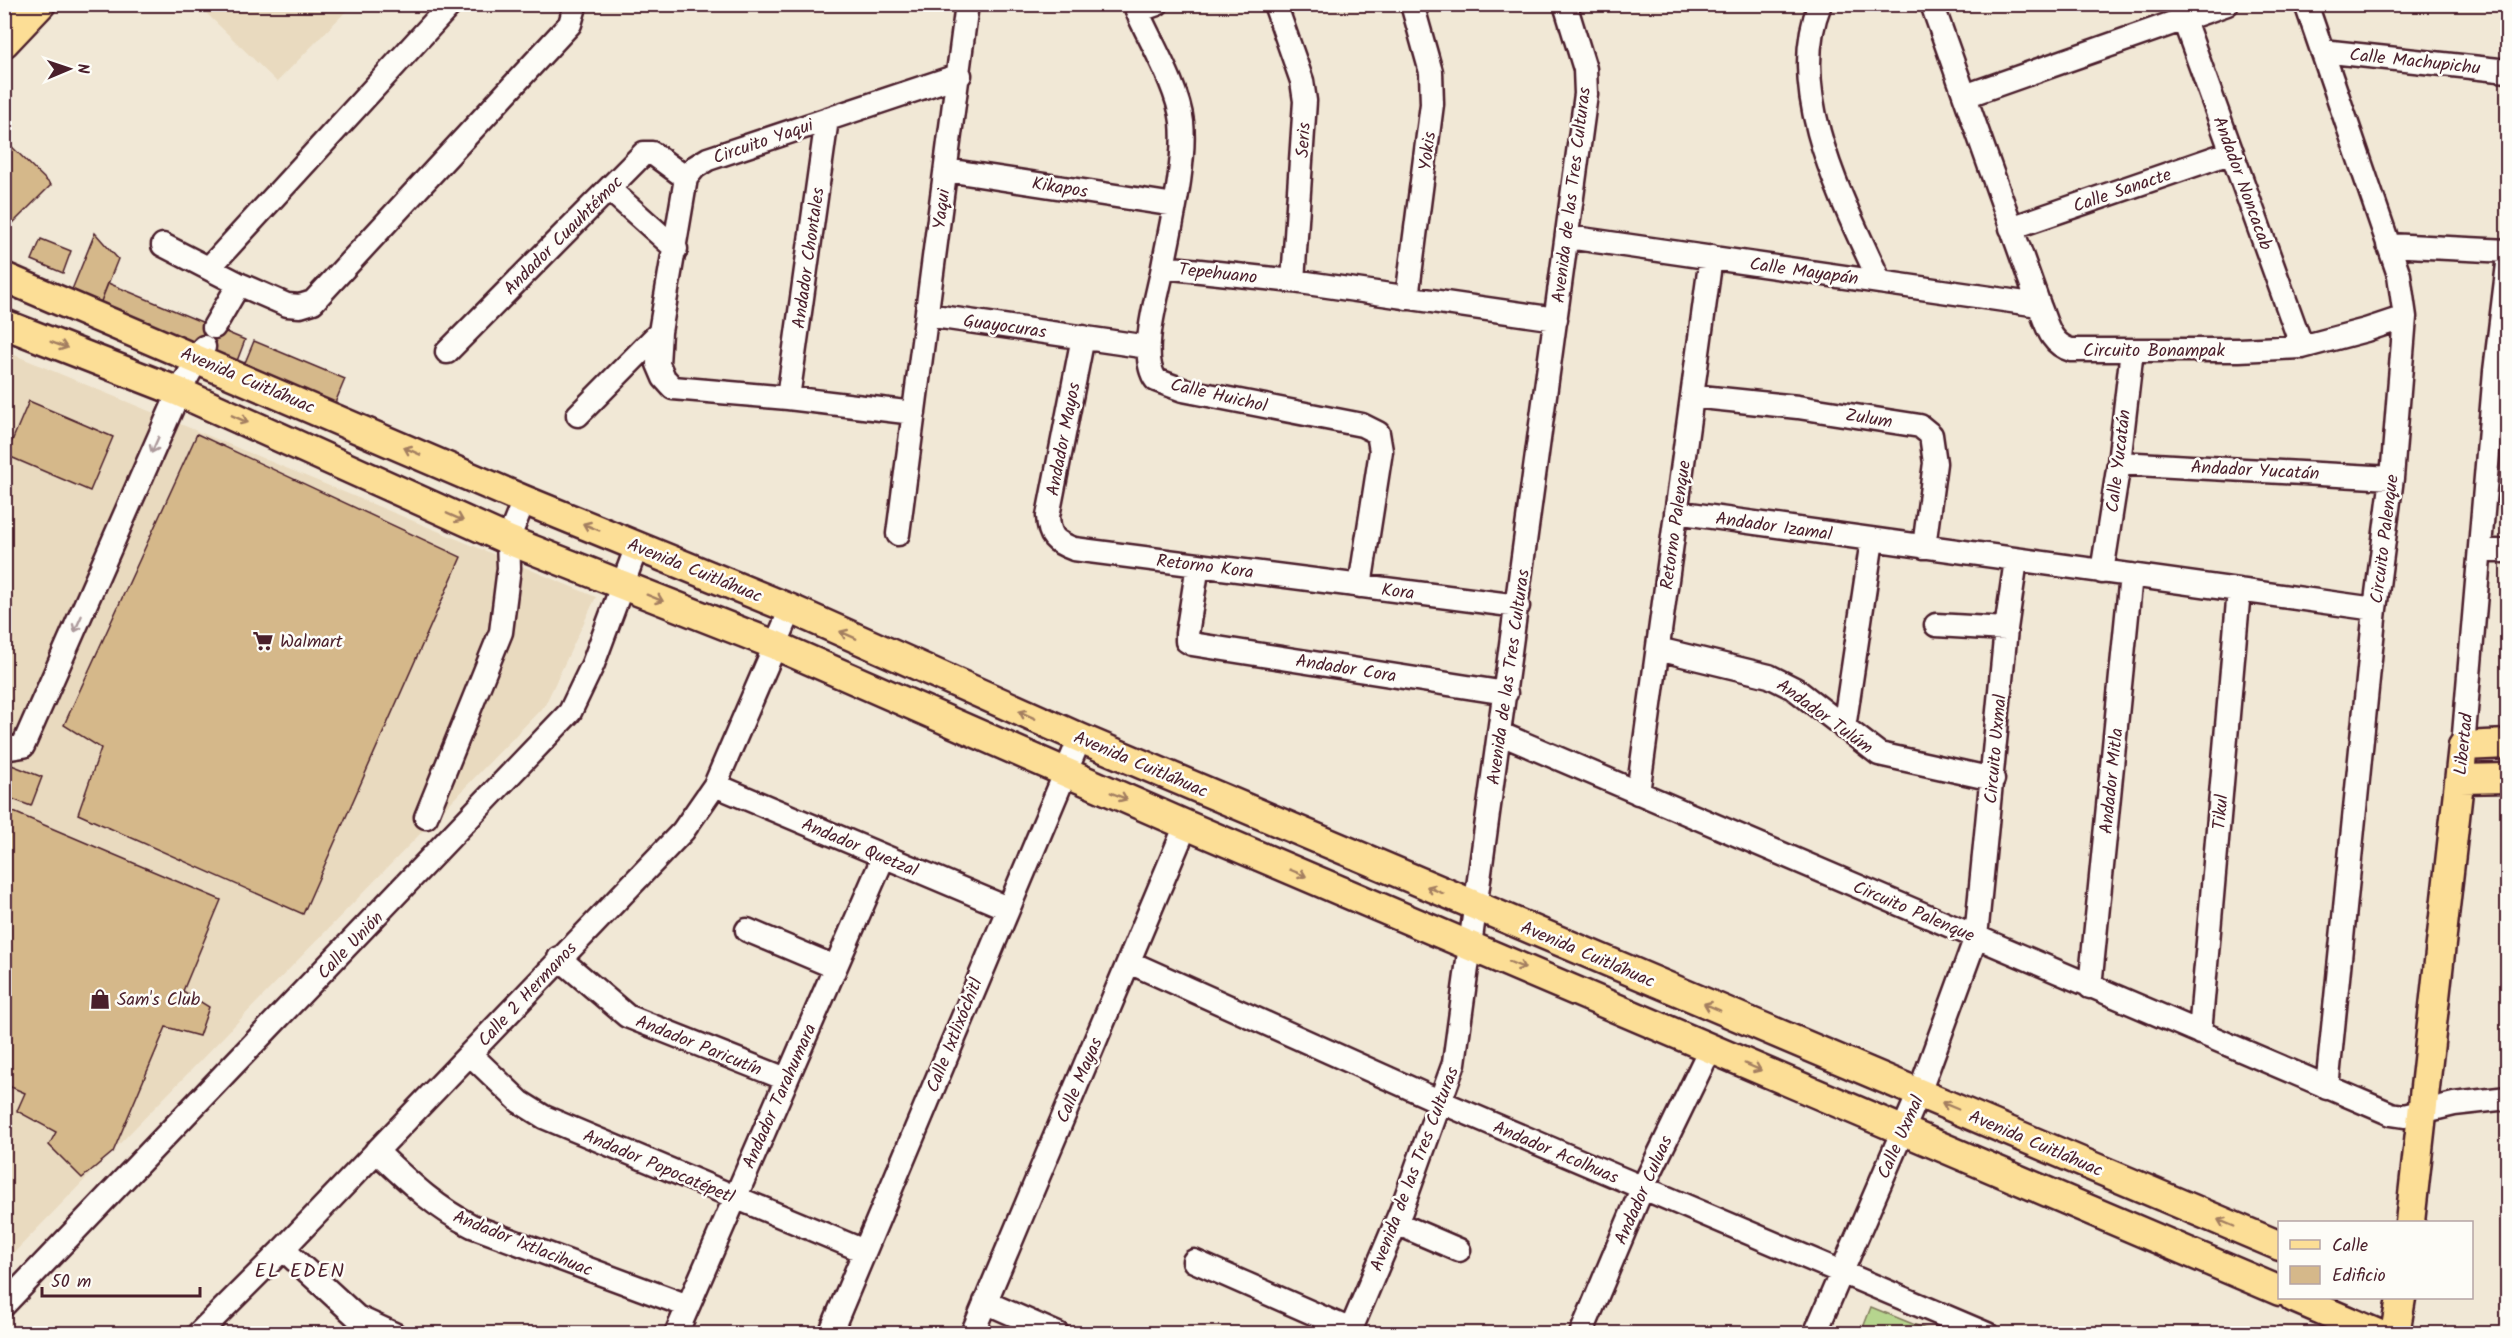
<svg xmlns="http://www.w3.org/2000/svg" width="2512" height="1338" font-family="Kalam,sans-serif">
<style>
.built{fill:#e9dabf}
.green{fill:#b6d58e;stroke:#807a5c;stroke-width:1.5}
.building{fill:#d5b88a;stroke:#4a1f2b;stroke-width:1.5}
.lines{fill:none;stroke-linecap:round;stroke-linejoin:round}
.minor-casing{stroke:#4a1f2b;stroke-width:27}
.major-casing{stroke:#4a1f2b;stroke-width:33}
.minor{stroke:#fdfcf7;stroke-width:22}
.major{stroke:#fcde96;stroke-width:28}
.oneway{stroke:#a37e60}
.oneway2{stroke:#ac999b}
.labels{text-anchor:middle;stroke-width:5;stroke-linejoin:round;paint-order:stroke}
.street-label{font-size:18px;fill:#4a1f2b;stroke:#fdfcf7}
.poi-label{font-size:18px;fill:#4a1f2b;stroke:#fdfcf7;text-anchor:start}
.neighbourhood-label{font-size:20px;letter-spacing:1.5px;fill:#4a1f2b;stroke:#fdfcf7}
</style>
<rect width="100%" height="100%" fill="#f1e8d6"/>
<filter id="ink" filterUnits="userSpaceOnUse"><feTurbulence type="fractalNoise" baseFrequency=".0167" numOctaves="2"/><feDisplacementMap in="SourceGraphic" scale="12" xChannelSelector="R" yChannelSelector="G"/><feConvolveMatrix kernelMatrix="1 2 1 2 8 2 1 2 1" color-interpolation-filters="sRGB"/></filter>
<g filter="url(#ink)">
<path class="built" d="M198,5H352L277,82Z
M5,351L596,597L545,705L5,1262Z"/>
<path class="green" d="M1871,1307L1935,1333H1861Z"/>
<path class="building" d="M4,139L51,185L4,232Z
M95,233L118,259L100,304L71,292Z
M41,239L71,251L63,273L32,260Z
M108,283L245,340L237,361L100,304Z
M254,341L345,379L335,403L244,365Z
M29,401L113,437L90,491L6,455Z
M197,434L461,557L303,914L78,814L101,748L64,725Z
M4,762L42,777L31,806L4,796Z
M4,808L221,900L183,991L209,1007L199,1036L166,1027L113,1152L82,1178L49,1145L56,1132L17,1111L25,1093L4,1084Z"/>
<g class="lines">
<g class="minor-casing">
<path id="minor" d="M1157,4L1137,11C1151,43 1178,87 1182,122C1186,164 1171,224 1163,267L1293,281L1556,319
M1275,4L1302,81L1305,101L1293,281
M1820,4C1784,92 1844,203 1880,282
M1932,4L2039,305C2047,325 2050,344 2071,350H2239L2302,347L2366,330L2405,317
M2306,4L2399,275L2405,317L2392,478L2375,609L2327,1088
M2184,20L2302,347
M2322,51L2508,71
M1965,96L2227,4
M946,170L1175,205
M609,189L676,249
M2011,228L2232,152
M1568,237L2039,305
M163,245L239,284L287,305L300,306L313,302L570,24L574,10L571,4
M2388,245L2508,251
M1163,267C1158,295 1138,356 1156,380L1183,390L1362,425L1378,433L1381,451L1360,586
M209,268L451,4
M1407,298L1432,104L1431,72L1412,4
M927,315L1148,347
M214,327L239,284
M1083,337L1048,516C1049,537 1055,542 1074,549L1518,606
M447,352L644,153H652L686,178
M1692,396L1798,407L1920,426L1931,435L1935,463L1924,547
M788,398L827,119
M914,413L788,398L673,388L664,378L658,364L660,332L686,178L695,167L708,159L960,75
M578,415L660,332
M2119,463L2392,478
M1676,512L2375,609
M898,534L967,4
M2481,551H2508
M1198,565L1187,634V641L1192,644L1506,693
M2102,572L2119,463L2132,350
M1936,625L2006,629
M1658,649L1769,676L1795,689L1879,754L1993,779
M1844,728L1872,540
M1501,734L2391,1114L2404,1116L2454,1104L2508,1098
M2463,746L2495,371L2508,264
M4,749L23,746L179,392L204,347
M715,785L1007,908
M1638,793L1711,257
M426,817L501,632L509,568L508,540L524,500
M747,930L835,967
M559,958L627,1016L786,1079
M1129,962L1441,1102L1987,1334
M2090,987L2131,575
M2200,1033L2239,590
M470,1054L520,1102L544,1117L864,1251
M376,1151C407,1180 434,1207 472,1226L688,1306
M1396,1223L1459,1250
M283,1249L357,1317L394,1334
M1194,1261L1351,1330
M985,1302L1058,1334
M4,1305L570,712L593,664L637,546
M198,1334L283,1249L683,831L715,785L791,609
M676,1334L883,858
M830,1334L1080,738
M972,1334L1186,825
M1349,1334L1401,1211L1454,1063L1586,94L1585,69L1565,4
M1581,1334L1642,1189L1710,1049
M1815,1334L1919,1093L1976,937L2006,629L2016,560"/>
</g>
<g class="major-casing">
<path id="major" d="M4,8L8,4
M4,43L41,4
M4,277L524,500L791,609L1080,738L2280,1246
M4,324L179,392L508,540L775,645L1186,825L2280,1291
M2460,779L2508,778
M2410,1222L2463,746L2508,744
M2294,1298L2378,1334
M2395,1334L2401,1298"/>
</g>
<use href="#minor" class="minor"/>
<use href="#major" class="major"/>
</g>
<defs><path id="oneway-shaft" d="M-6 0H5M1.5-3L5.5 0L1.5 3" fill="none" stroke-width="1.6" stroke-linecap="round" stroke-linejoin="round" transform="scale(1.5)"/></defs>
<g class="oneway">
<use href="#oneway-shaft" transform="translate(59 345) rotate(21)"/>
<use href="#oneway-shaft" transform="translate(240 419) rotate(24)"/>
<use href="#oneway-shaft" transform="translate(412 451) rotate(-156)"/>
<use href="#oneway-shaft" transform="translate(455 517) rotate(24)"/>
<use href="#oneway-shaft" transform="translate(591 527) rotate(-157)"/>
<use href="#oneway-shaft" transform="translate(655 598) rotate(22)"/>
<use href="#oneway-shaft" transform="translate(848 635) rotate(-156)"/>
<use href="#oneway-shaft" transform="translate(1027 715) rotate(-156)"/>
<use href="#oneway-shaft" transform="translate(1119 796) rotate(23)"/>
<use href="#oneway-shaft" transform="translate(1298 873) rotate(23)"/>
<use href="#oneway-shaft" transform="translate(1435 890) rotate(-157)"/>
<use href="#oneway-shaft" transform="translate(1517 965) rotate(23)"/>
<use href="#oneway-shaft" transform="translate(1712 1007) rotate(-157)"/>
<use href="#oneway-shaft" transform="translate(1753 1067) rotate(23)"/>
<use href="#oneway-shaft" transform="translate(1950 1106) rotate(-157)"/>
<use href="#oneway-shaft" transform="translate(2226 1223) rotate(-157)"/>
</g>
<g class="oneway2">
<use href="#oneway-shaft" transform="translate(155 445) rotate(114)"/>
<use href="#oneway-shaft" transform="translate(78 624) rotate(114)"/>
</g>
</g>
<defs>
<g id="supermarket-bare" transform="scale(1.62)"><path d="M-6-5.5h2.5l.6 2H6L4.5 2H-2.5L-4.4-4H-6ZM-1.5 3.2a1.3 1.3 0 1 0 .1 0ZM3 3.2a1.3 1.3 0 1 0 .1 0Z" fill="#4a1f2b" stroke="#fdfcf7" stroke-width="2.5" paint-order="stroke"/></g>
<g id="shop-bare" transform="scale(1.62)"><path d="M-5-2.5h2.3a2.7 3.5 0 0 1 5.4 0H5L5.5 6h-11ZM-1.5-2.5h3a1.5 2.3 0 0 0-3 0Z" fill="#4a1f2b" stroke="#fdfcf7" stroke-width="2.5" paint-order="stroke"/></g>
</defs>
<g fill-rule="evenodd">
<use href="#supermarket-bare" x="263" y="641"/>
<use href="#shop-bare" x="100" y="999"/>
</g>
<g class="labels">
<g class="street-label">
<text transform="translate(2415 61) rotate(6)" y="6">Calle Machupichu</text>
<text transform="translate(1303 140) rotate(-87)" y="6">Seris</text>
<text transform="translate(763 141) rotate(-19)" y="6">Circuito Yaqui</text>
<text transform="translate(1427 151) rotate(-83)" y="6">Yokis</text>
<text transform="translate(2243 183) rotate(70)" y="6">Andador Noncacab</text>
<text transform="translate(1060 187) rotate(9)" y="6">Kikapos</text>
<text transform="translate(2122 190) rotate(-19)" y="6">Calle Sanacte</text>
<text transform="translate(1571 195) rotate(-83)" y="6">Avenida de las Tres Culturas</text>
<text transform="translate(941 209) rotate(-83)" y="6">Yaqui</text>
<text transform="translate(563 235) rotate(-45)" y="6">Andador Cuauhtémoc</text>
<text transform="translate(808 258) rotate(-82)" y="6">Andador Chontales</text>
<text transform="translate(1804 271) rotate(8)" y="6">Calle Mayapán</text>
<text transform="translate(1218 273) rotate(6)" y="6">Tepehuano</text>
<text transform="translate(1005 326) rotate(8)" y="6">Guayocuras</text>
<text x="2154" y="356">Circuito Bonampak</text>
<text transform="translate(248 380) rotate(23)" y="6">Avenida Cuitláhuac</text>
<text transform="translate(1219 395) rotate(13)" y="6">Calle Huichol</text>
<text transform="translate(1869 418) rotate(9)" y="6">Zulum</text>
<text transform="translate(1063 439) rotate(-79)" y="6">Andador Mayos</text>
<text transform="translate(2118 461) rotate(-83)" y="6">Calle Yucatán</text>
<text transform="translate(2255 470) rotate(3)" y="6">Andador Yucatán</text>
<text transform="translate(1675 525) rotate(-82)" y="6">Retorno Palenque</text>
<text transform="translate(1774 526) rotate(8)" y="6">Andador Izamal</text>
<text transform="translate(2384 539) rotate(-83)" y="6">Circuito Palenque</text>
<text transform="translate(1205 566) rotate(7)" y="6">Retorno Kora</text>
<text transform="translate(695 570) rotate(22)" y="6">Avenida Cuitláhuac</text>
<text transform="translate(1398 591) rotate(7)" y="6">Kora</text>
<text transform="translate(1346 668) rotate(9)" y="6">Andador Cora</text>
<text transform="translate(1508 677) rotate(-82)" y="6">Avenida de las Tres Culturas</text>
<text transform="translate(1825 716) rotate(36)" y="6">Andador Tulúm</text>
<text transform="translate(2463 744) rotate(-84)" y="6">Libertad</text>
<text transform="translate(1995 749) rotate(-85)" y="6">Circuito Uxmal</text>
<text transform="translate(1141 764) rotate(23)" y="6">Avenida Cuitláhuac</text>
<text transform="translate(2111 781) rotate(-84)" y="6">Andador Mitla</text>
<text transform="translate(2220 812) rotate(-85)" y="6">Tikul</text>
<text transform="translate(860 847) rotate(23)" y="6">Andador Quetzal</text>
<text transform="translate(1914 911) rotate(23)" y="6">Circuito Palenque</text>
<text transform="translate(350 945) rotate(-46)" y="6">Calle Unión</text>
<text transform="translate(1588 954) rotate(23)" y="6">Avenida Cuitláhuac</text>
<text transform="translate(527 994) rotate(-47)" y="6">Calle 2 Hermanos</text>
<text transform="translate(954 1035) rotate(-68)" y="6">Calle Ixtlixóchitl</text>
<text transform="translate(699 1045) rotate(22)" y="6">Andador Paricutín</text>
<text transform="translate(1079 1080) rotate(-67)" y="6">Calle Mayas</text>
<text transform="translate(779 1096) rotate(-66)" y="6">Andador Tarahumara</text>
<text transform="translate(1900 1137) rotate(-66)" y="6">Calle Uxmal</text>
<text transform="translate(2036 1143) rotate(23)" y="6">Avenida Cuitláhuac</text>
<text transform="translate(1556 1152) rotate(23)" y="6">Andador Acolhuas</text>
<text transform="translate(659 1166) rotate(23)" y="6">Andador Popocatépetl</text>
<text transform="translate(1414 1169) rotate(-69)" y="6">Avenida de las Tres Culturas</text>
<text transform="translate(1643 1190) rotate(-66)" y="6">Andador Culuas</text>
<text transform="translate(523 1243) rotate(22)" y="6">Andador Ixtlacihuac</text>
</g>
<g class="poi-label">
<text x="280" y="647">Walmart</text>
<text x="117" y="1005">Sam's Club</text>
</g>
<g class="neighbourhood-label">
<text x="300" y="1277">EL EDEN</text>
</g>
</g>
<rect width="2512" height="1338" fill="none" stroke="#fdfcf7" stroke-width="24"/>
<rect x="12" y="12" width="2488" height="1314" fill="none" stroke="#4a1f2b" stroke-width="2" filter="url(#ink)"/>
<rect x="2278" y="1221" width="195" height="78" fill="#fdfcf7" stroke="#b5a4a5" stroke-width="1.5"/>
<rect x="2290" y="1240" width="30" height="9" fill="#fcde96" stroke="#b5a4a5" stroke-width="1.5"/>
<text x="2332" y="1251" font-size="18" fill="#4a1f2b">Calle</text>
<rect x="2290" y="1266" width="30" height="18" fill="#d5b88a" stroke="#b5a4a5" stroke-width="1.5"/>
<text x="2332" y="1281" font-size="18" fill="#4a1f2b">Edificio</text>
<g transform="translate(69 69) rotate(88)" stroke="#fdfcf7" stroke-width="4.5" paint-order="stroke">
<path d="M0-4.5L10 22L0 15L-10 22Z" fill="#4a1f2b"/>
<text y="-9" font-size="16" font-weight="bold" text-anchor="middle" fill="#4a1f2b">N</text>
</g>
<path d="M42 1287v9h158v-9" fill="none" stroke="#4a1f2b" stroke-width="3"/>
<text x="51" y="1287" font-size="18" fill="#4a1f2b" stroke="#fdfcf7" stroke-width="4.5" paint-order="stroke">50 m</text>
</svg>
